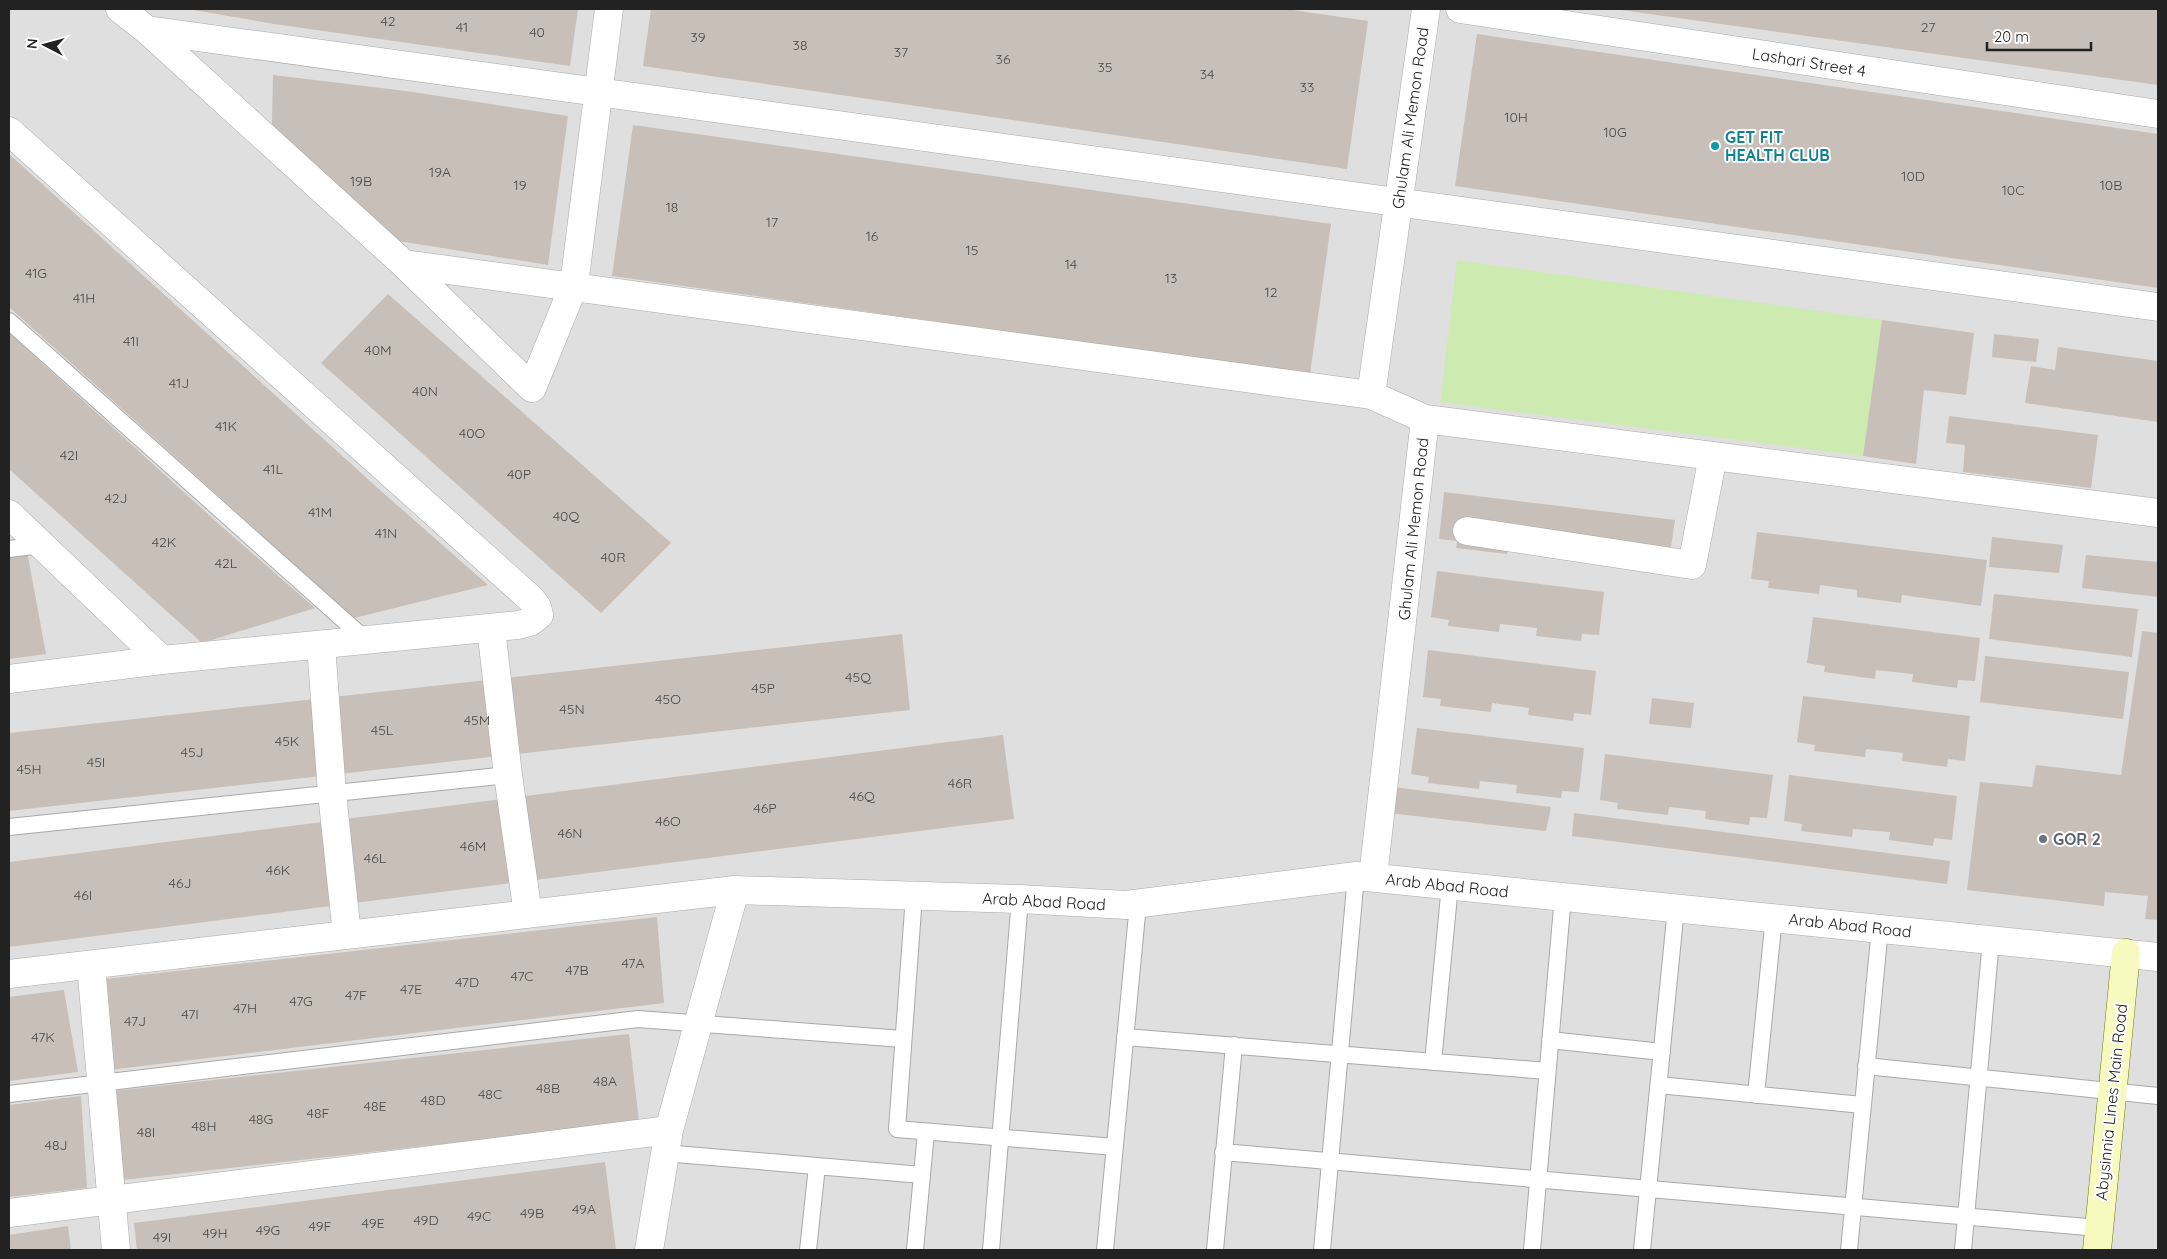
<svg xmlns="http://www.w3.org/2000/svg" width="2167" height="1259" font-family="Quicksand,sans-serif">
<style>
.residential{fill:#e0dfdf}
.grass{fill:#cdebb0}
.building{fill:#c7bfb8}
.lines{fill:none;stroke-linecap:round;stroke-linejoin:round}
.lane-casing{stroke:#a9a9a9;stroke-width:18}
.street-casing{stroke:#a9a9a9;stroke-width:29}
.secondary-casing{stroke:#707d05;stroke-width:29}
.lane{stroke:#fff;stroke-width:16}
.street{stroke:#fff;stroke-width:28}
.secondary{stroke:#f7fabf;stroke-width:28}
.culture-dot{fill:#0f9aa8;stroke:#fff;stroke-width:2}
.worship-dot{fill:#6b7280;stroke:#fff;stroke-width:2}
.labels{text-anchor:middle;stroke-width:4;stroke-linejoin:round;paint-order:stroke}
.number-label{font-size:14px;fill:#4b4948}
.street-label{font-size:16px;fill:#222;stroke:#fff}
.culture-label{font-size:16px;font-weight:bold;fill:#0d838f;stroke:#fff;text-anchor:start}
.worship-label{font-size:16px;font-weight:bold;fill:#5b616d;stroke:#fff;text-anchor:start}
</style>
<rect width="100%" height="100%" fill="#f2efe9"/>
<path class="residential" d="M9,9H2158V1250H9Z"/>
<path class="grass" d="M1457,260L1882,320L1863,456L1440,402Z"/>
<path class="building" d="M188,9H578L570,66L274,24Z
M651,9H1286L1368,21L1347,169L643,66Z
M1621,9H2158V85L1621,10Z
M1477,34L2158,134V288L1455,186Z
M273,75L406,91L568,116L548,265L386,239L272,124Z
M633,125L1331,224L1310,374L612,276Z
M9,154L381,491L488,585L354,618L9,307Z
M388,294L671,543L601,613L321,363Z
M1882,320L1974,333L1966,395L1924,390L1916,464L1863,456Z
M9,333L221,526L315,608L202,643L9,469Z
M1994,334L2039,339L2036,362L1992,357Z
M2058,347L2158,361V422L2025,403L2031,366L2055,370Z
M1949,416L2098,435L2091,488L1963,472L1965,445L1946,443Z
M1444,492L1675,520L1668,567L1589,563L1544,557L1545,550L1508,546L1507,554L1456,548L1457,541L1439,539Z
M1757,532L1987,560L1981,606L1902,595L1901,603L1857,597V590L1820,585L1819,594L1768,588L1769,581L1751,579Z
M1992,537L2063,545L2059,573L1989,567Z
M27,551L46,654L9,659V553Z
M2086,555L2158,562V597L2082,588Z
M1437,571L1604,592L1599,635L1582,634L1581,641L1536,636L1537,628L1500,624L1499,632L1448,626L1449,620L1431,617Z
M1994,594L2138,609L2132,657L1989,639Z
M1813,617L1980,638L1975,681L1958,680L1957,688L1912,682L1913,674L1876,670L1875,679L1824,672L1825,666L1807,663Z
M2142,631L2158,633V920L2145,919L2148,896L2105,892L2104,906L1967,890L1980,782L2032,787L2036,765L2121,775Z
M902,634L910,710L9,811V733Z
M1428,650L1596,671L1591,715L1574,713L1573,721L1528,715L1529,708L1492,703L1491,712L1440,706L1441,699L1423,697Z
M1985,656L2129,672L2123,719L1980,702Z
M1803,696L1970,716L1965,761L1948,759L1947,767L1902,761L1903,753L1866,749L1865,757L1814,751L1815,745L1797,742Z
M1652,698L1694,703L1691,728L1649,724Z
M1417,728L1584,748L1579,792L1562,791L1561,798L1516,793L1517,785L1480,781L1479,789L1428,783L1429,777L1411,774Z
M1003,735L1014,819L9,947V862Z
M1605,754L1773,775L1767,818L1750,817L1749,825L1705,819L1706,811L1669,807L1668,815L1617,809L1618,803L1600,800Z
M1789,775L1957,796L1952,840L1934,838L1933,846L1889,840L1890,832L1853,829L1852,837L1801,831L1802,824L1784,821Z
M1393,787L1551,807L1546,831L1389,813Z
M1574,813L1950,861L1947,884L1572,836Z
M657,917L664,1003L109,1070L105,979Z
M64,990L78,1072L9,1081V997Z
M629,1034L639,1122L123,1180L113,1091Z
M81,1096L87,1188L9,1197V1105Z
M605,1162L616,1250H137L134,1223Z
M68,1226L71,1250H9V1235Z"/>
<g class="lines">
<g class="lane-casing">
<path id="lane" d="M9,321L366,640
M9,549L41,545
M9,827L508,775
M914,896L897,1129L1115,1147
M1125,1037L1547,1071
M1550,1040L1662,1052
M1433,1062L1450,885
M1866,1066L2158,1096
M1659,1085L1862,1105
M9,1094L638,1019L903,1039
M1756,1095L1774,917
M1223,1152L2099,1228
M664,1153L922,1175
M808,1250L817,1166
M915,1250L926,1132
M991,1250L1020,899
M1105,1250L1138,904
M1215,1250L1234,1045
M1322,1250L1356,876
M1532,1250L1563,896
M1642,1250L1676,908
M1849,1250L1880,928
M1963,1250L1991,940"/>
</g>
<g class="street-casing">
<path id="street" d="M120,9L147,30L404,264L1371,395
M1460,9L2158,114
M147,30L2158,307
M9,131L531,599L537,607L539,615L530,622L518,625L162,660L9,679
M404,264L532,388L574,285L609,9
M1425,419L2158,513
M9,514L162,660
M1467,531L1692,565L1713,456
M491,628L508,775L528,914
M321,645L332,793L347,935
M1373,877L1425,419L1371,395L1426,9
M91,965L116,1250
M9,974L735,890L1020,899L1126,905L1356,876L2158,957
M9,1213L669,1130
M649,1250L669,1130L735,890"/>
</g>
<g class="secondary-casing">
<path id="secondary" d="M2097,1250L2126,953"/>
</g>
<use href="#lane" class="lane"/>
<use href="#street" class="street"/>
<use href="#secondary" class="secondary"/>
</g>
<circle class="culture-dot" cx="1715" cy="146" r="5"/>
<circle class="worship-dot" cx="2043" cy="839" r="5"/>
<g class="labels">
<g class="number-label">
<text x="388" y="26">42</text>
<text x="462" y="32">41</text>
<text x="1928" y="32">27</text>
<text x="537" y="37">40</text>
<text x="698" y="42">39</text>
<text x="800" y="50">38</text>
<text x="901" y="57">37</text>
<text x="1003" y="64">36</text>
<text x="1105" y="72">35</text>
<text x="1207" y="79">34</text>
<text x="1307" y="92">33</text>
<text x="1516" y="122">10H</text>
<text x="1615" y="137">10G</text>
<text x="440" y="177">19A</text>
<text x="1913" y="181">10D</text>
<text x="361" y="186">19B</text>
<text x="520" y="190">19</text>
<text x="2111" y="190">10B</text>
<text x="2013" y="195">10C</text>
<text x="672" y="212">18</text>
<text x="772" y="227">17</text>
<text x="872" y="241">16</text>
<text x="972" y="255">15</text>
<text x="1071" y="269">14</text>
<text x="36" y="278">41G</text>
<text x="1171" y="283">13</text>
<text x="1271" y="297">12</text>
<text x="84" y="303">41H</text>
<text x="131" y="346">41I</text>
<text x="378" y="355">40M</text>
<text x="179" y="388">41J</text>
<text x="425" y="396">40N</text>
<text x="226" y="431">41K</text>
<text x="472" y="438">40O</text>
<text x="69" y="460">42I</text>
<text x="273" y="474">41L</text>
<text x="519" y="479">40P</text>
<text x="116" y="503">42J</text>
<text x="320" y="517">41M</text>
<text x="566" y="521">40Q</text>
<text x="386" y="538">41N</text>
<text x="164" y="547">42K</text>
<text x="613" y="562">40R</text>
<text x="226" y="568">42L</text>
<text x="858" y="682">45Q</text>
<text x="763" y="693">45P</text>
<text x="668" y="704">45O</text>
<text x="572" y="714">45N</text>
<text x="477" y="725">45M</text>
<text x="382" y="735">45L</text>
<text x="287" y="746">45K</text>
<text x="192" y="757">45J</text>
<text x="96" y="767">45I</text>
<text x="29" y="774">45H</text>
<text x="960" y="788">46R</text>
<text x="862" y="801">46Q</text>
<text x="765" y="813">46P</text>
<text x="668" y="826">46O</text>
<text x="570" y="838">46N</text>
<text x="473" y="851">46M</text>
<text x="375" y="863">46L</text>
<text x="278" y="875">46K</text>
<text x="180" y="888">46J</text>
<text x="83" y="900">46I</text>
<text x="633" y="968">47A</text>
<text x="577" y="975">47B</text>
<text x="522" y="981">47C</text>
<text x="467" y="987">47D</text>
<text x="411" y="994">47E</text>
<text x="356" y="1000">47F</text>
<text x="301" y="1006">47G</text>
<text x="245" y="1013">47H</text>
<text x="190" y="1019">47I</text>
<text x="135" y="1026">47J</text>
<text x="43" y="1042">47K</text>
<text x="605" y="1086">48A</text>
<text x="548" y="1093">48B</text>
<text x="490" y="1099">48C</text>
<text x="433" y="1105">48D</text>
<text x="375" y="1111">48E</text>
<text x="318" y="1118">48F</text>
<text x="261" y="1124">48G</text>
<text x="204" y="1131">48H</text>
<text x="146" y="1137">48I</text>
<text x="56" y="1150">48J</text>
<text x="584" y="1214">49A</text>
<text x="532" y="1218">49B</text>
<text x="479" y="1221">49C</text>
<text x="426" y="1225">49D</text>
<text x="373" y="1228">49E</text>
<text x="320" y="1231">49F</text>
<text x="268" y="1235">49G</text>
<text x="215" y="1238">49H</text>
<text x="162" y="1242">49I</text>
</g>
<g class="street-label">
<text transform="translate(1809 62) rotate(9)" y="6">Lashari Street 4</text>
<text transform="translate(1410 118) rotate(-82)" y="6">Ghulam Ali Memon Road</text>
<text transform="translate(1413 529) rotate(-84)" y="6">Ghulam Ali Memon Road</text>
<text transform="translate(1447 885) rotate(6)" y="6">Arab Abad Road</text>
<text transform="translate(1044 901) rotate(3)" y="6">Arab Abad Road</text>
<text transform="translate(1850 925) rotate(6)" y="6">Arab Abad Road</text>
<text transform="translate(2111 1102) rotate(-84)" y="6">Abysinnia Lines Main Road</text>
</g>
<g class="culture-label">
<text x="1725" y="143">GET FIT<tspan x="1725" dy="18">HEALTH CLUB</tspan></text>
</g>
<g class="worship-label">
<text x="2053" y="845">GOR 2</text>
</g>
</g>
<rect width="2167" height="1259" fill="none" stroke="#222222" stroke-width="20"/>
<g transform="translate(45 45) rotate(276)" stroke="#ffffff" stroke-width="4" paint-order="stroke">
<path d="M0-4L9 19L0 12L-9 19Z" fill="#222222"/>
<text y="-8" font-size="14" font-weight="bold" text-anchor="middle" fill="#222222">N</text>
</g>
<path d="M1987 42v8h104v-8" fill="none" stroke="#222222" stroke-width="2.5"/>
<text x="1994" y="42" font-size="15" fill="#222222" stroke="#ffffff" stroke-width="4" paint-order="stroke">20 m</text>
</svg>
